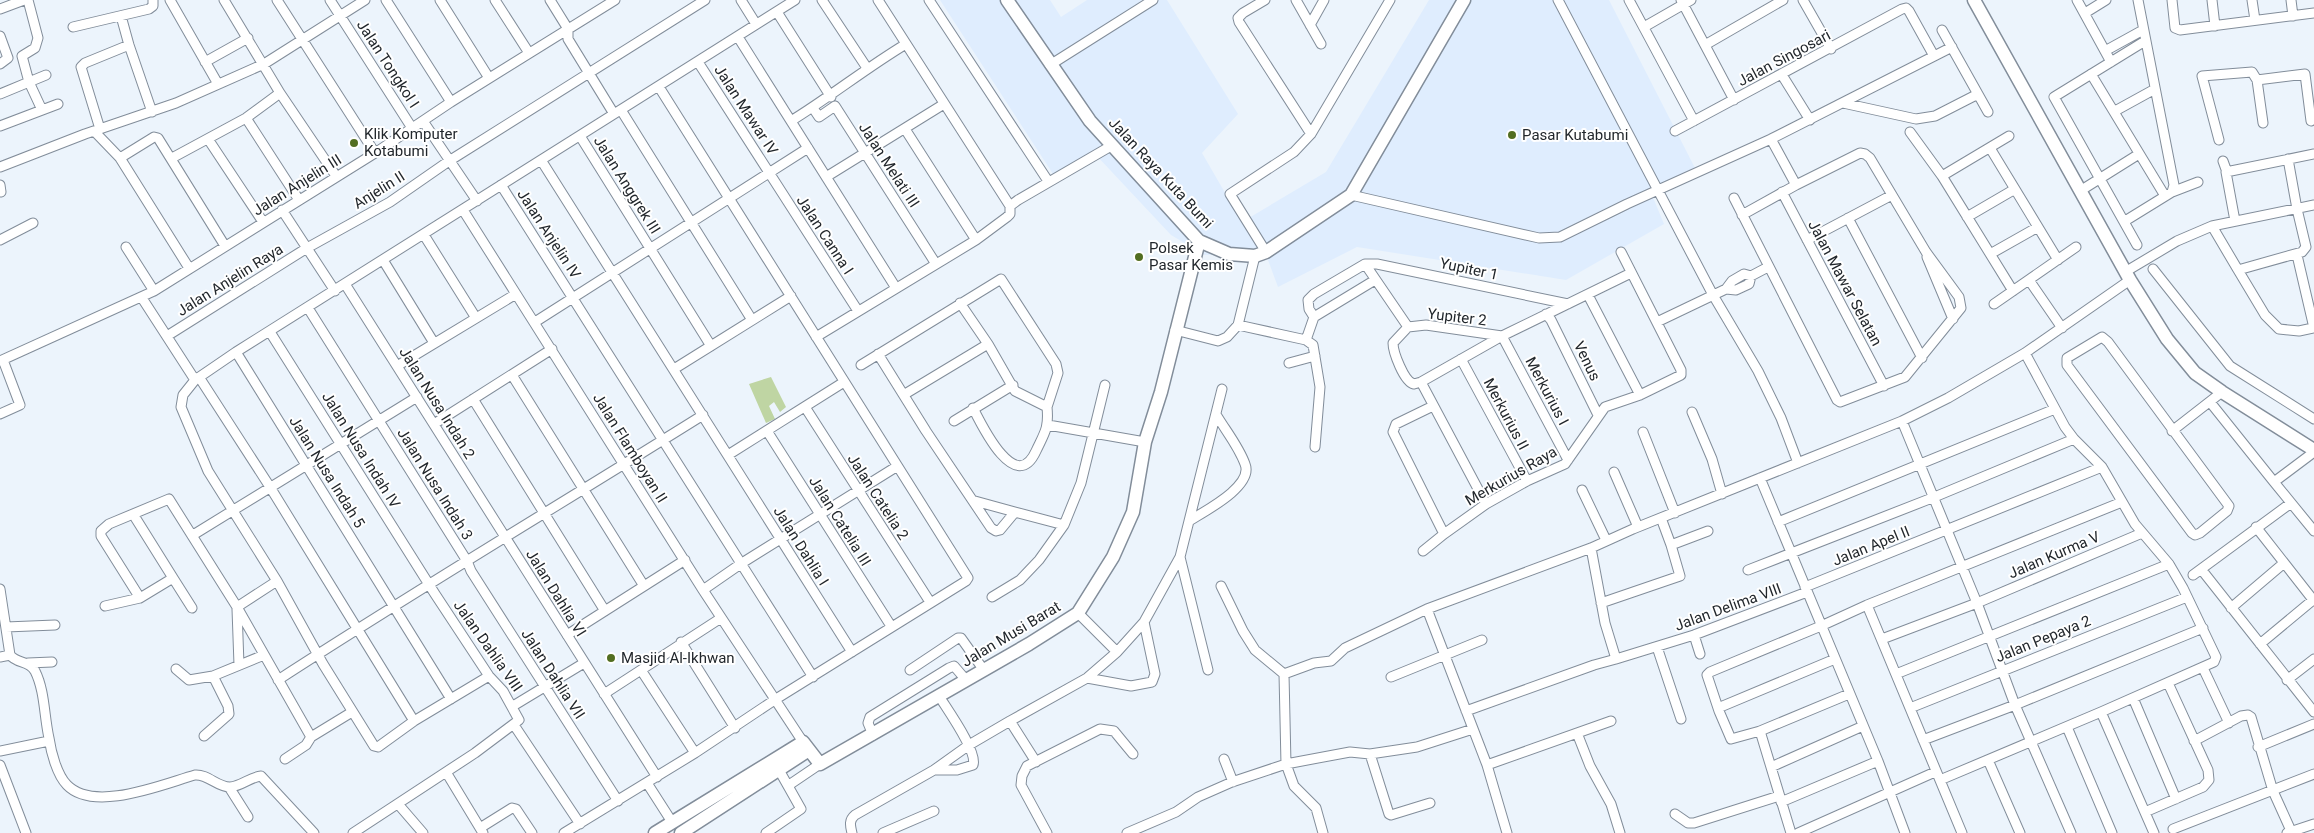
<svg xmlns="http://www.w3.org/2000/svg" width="2314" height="833" font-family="Roboto,sans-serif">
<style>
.built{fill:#dfedfe}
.green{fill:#bfd5a3}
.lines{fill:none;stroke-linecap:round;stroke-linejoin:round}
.street-casing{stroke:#828d9a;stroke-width:11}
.secondary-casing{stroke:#828d9a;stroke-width:15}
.street{stroke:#fff;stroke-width:9}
.secondary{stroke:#fff;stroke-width:12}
.poi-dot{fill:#526e21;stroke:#fff;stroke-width:2}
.labels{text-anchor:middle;stroke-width:4;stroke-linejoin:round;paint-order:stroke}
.street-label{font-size:15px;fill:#22272c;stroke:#fff}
.poi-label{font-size:15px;fill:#22272c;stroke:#fff;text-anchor:start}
</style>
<rect width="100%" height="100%" fill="#ecf4fc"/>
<path class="built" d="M940,0H1050L1061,17L1087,0H1167L1238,114L1202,153L1242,222L1326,172L1429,0H1609L1696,170L1652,195L1664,224L1566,280L1357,247L1278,287L1265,252L1205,255L1171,235L1096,155L1055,177Z"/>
<path class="green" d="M771,377L786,407L780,412L774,402L769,406L775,419L766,423L749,384Z"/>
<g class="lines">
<g class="street-casing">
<path id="street" d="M170,0L218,84
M224,0L280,93L336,176
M277,0L375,153
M330,0L412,128
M386,0L451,102
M440,0L489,78
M495,0L529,53
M550,0L568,29
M741,0L756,24
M822,0L867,68
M878,0L1010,206
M929,0L1048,181
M1265,0L1243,13L1238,18L1239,22L1311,134
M1296,0L1321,44
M1558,0L1713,295L1758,371L1781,418L1798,463
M1629,0L1694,121
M1681,0L1734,100
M1803,0L1831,49
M2077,0L2111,62
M2172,0L2175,28L2180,30L2314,13
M2212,0L2215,26
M2252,0L2255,20
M2291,0L2293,16
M0,9L24,0
M777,12L831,97
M2085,13L2106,0
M121,16L129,45L152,112
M1310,25L1324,0
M73,27L149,9L153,6V0
M1644,27L1691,0
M568,29V39L614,114
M1942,30L1988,112
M0,36L8,58L0,64
M738,37L896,288
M1705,45L1783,0
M2105,51L2143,30
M205,62L248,38
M698,62L858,311
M1050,65L1153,0
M2091,74L2165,196
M1782,75L1810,120
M2257,80L2305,74L2311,121
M0,94L29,82L22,56L35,48L38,38L28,0
M1843,103L1916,119L1935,116L1978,94
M813,108L819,117L835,106L936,264
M42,110L29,82L46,75
M621,110L752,320
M2115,111L2155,89
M246,118L299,200
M423,121L477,201
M791,121C830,97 866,68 906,44
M0,126L58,104
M100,129L81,67L85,63L129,45
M905,129L976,240
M94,131L120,158L189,268
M1675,131L1902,9L1906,8L1909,11L1934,56
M1910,132L1942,176L2013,291
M580,136L711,346
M208,139L263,222
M1771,139L1796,185
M2219,140L2202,76L2252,72L2257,80L2263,123
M1990,148L2058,260
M120,158L154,137L158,138L225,246
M172,158L246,118L280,93
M541,160L852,652
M2223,161L2227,172
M0,167L85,134L176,103L264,64L365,0
M1942,176L2009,136
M826,177L944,104
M0,185L1,192
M501,185L813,677
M2080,191L2139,154
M1782,192L1884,386
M2172,192L2198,182
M1351,195L1539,238L1560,237L1627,204L1771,139L1952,47
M1734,198L1837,400L1840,402L1905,377L1961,308L1959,297L1926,252L1870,158L1865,154L1860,153L1796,185L1742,215
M282,210L335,291
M463,210L703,590L803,742
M1967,217L2015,189
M1848,218L1922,358
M2125,221L2172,192L2174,185L2138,0
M2235,221L2226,172L2314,154
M2212,226L2238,270L2302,252L2306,247L2297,209L2288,159
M424,235L476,318
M0,240L33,223
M1807,240L1892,195
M2137,245L2054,97L2145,41
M126,247L154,291
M1266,252L1230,194L1294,152L1311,134L1390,0
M1992,253L2038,227
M2297,255L2314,328
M1927,257L1953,319
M383,260L434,343
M1365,264H1377L1568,304
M1365,264L1408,327
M2153,269L2230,366L2314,419
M2238,270L2265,315L2279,329L2299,331L2313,328
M2125,272L2177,241L2212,226L2314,205
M2029,280L2062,328
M345,284L657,777
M1726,289L1736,290L1749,284L1751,276
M1588,295L1640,395
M142,298L195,380
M960,303L988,344L1015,391L1047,407C1049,428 1045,432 1036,451C1016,495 983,428 973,408
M1994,304L2076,247
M308,308L467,561L471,571L618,801
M1546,314L1551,320L1598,415
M1314,317L1309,309L1308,300L1314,294L1365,264
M535,322L808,148
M1657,322L1726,289L1732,281L1744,274L1751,276L1768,267
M1238,325L1306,340L1313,345L1320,387L1315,447
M1408,327L1393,343C1393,352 1404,382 1414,384L1421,382L1502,336L1631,273
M1408,327L1426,325L1502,336L1568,460
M1175,330L1218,341L1227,337L1238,325L1255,256
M270,332L435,594L489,676L503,691L519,720L475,753L353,833
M167,336L307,248L390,202L449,161L705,0
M816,337L976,240L1007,217L1010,214V206L1018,200L1111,146
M2102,337L2108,342L2229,506L2227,511L2200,533L2195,535L2192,533L2067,365V358Z
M1306,340L1314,317L1375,280
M236,352L451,699
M878,354L926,431L991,528L996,531L1000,530L1015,512L975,501
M1461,359L1527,481
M0,361L154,291L375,153L451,102L615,0
M1289,363L1315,356
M861,365L1001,279L1056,364L1058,373L1047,407
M397,366L516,294
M674,369L791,296
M512,375L644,586
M199,377L270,487L414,721
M1421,382L1486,504
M905,394L988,344
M473,399L605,611
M2210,402L2274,482L2314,452
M1433,406L1396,424L1393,432L1444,534
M805,407L930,602
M1692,412L1712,459L1722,494
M0,414L20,405L3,360
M954,421L1013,385
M1902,421L1977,603L2015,705L2071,833
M434,424L552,349
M1048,425L1145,442
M767,431L891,626
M2172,431L2222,392
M1643,432L1675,513
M728,455L844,382
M1614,472L1638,527
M1760,478L1878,761L1905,833
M2274,482L2314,531
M1582,490L1606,540
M1015,512L1064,525L1081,483L1105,385
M1661,518L1671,545L1708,531
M1189,521C1205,511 1254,486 1245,464C1239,447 1226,431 1217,416
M1778,522L2055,409
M2256,527L2314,601
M193,535L417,397
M1591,548L1605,623L1616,659L1694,635L1807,592
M1423,551L1444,534L1486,504L1527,481L1565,464L1605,407L1640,395L1681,375V370L1621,252
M1180,557L1208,670
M2201,569L2314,712
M1748,570L1932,498L2074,439
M2193,575L2291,503
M173,578L192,608
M1221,586L1243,631L1255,650L1284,674
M1805,587L2102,467
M0,589L10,655C17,664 29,660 35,671C45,691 44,716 49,738C51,752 57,775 67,785C94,813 163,784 195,775C208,774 217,787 230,787C242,786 250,777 261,776L314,833
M703,590L742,563L896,467
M992,597L1020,580L1039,560L1064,525
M140,598L101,536V531L109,524L169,499L237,607L311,737
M1601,603L1680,576L1671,545
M1867,605L1962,833
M105,606L140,598L173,578L133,514
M237,607L277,581
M2231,608L2284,563
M237,609L239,665
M1427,609L1487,765L1507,833
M1078,613L1117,652
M6,627L55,625
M567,635L685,560
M1694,635L1700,654
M1882,639L1977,603L2142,533
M681,642L735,728
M2260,644L2313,600
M1657,647L1681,719
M0,657L10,655
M28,663L52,662
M2203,668L2229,723
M176,669L189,680L213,676
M641,670L695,753
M910,670L958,638H961L983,669
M1284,674L1314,663L1331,661L1345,648L1427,609L1591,548L1633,529L1902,421L1948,398L2025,353L2130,280
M1284,674L1286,764L1294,786L1316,808L1323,833
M1896,674L2169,564L2135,524L2102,467L2074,439L2065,427L2025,353
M489,676L414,721L378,747L374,746L323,664L277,581L208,471L181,407L183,395L195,380L236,352L795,0
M1391,677L1482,640
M1087,678L1131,686L1152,682L1155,674L1144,622
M278,680C418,589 561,504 703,415
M2287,680L2314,659
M604,694L721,618
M2133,698L2176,799
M513,706L584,663
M1718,708L1835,659
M1910,708L2187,597
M1466,711L1594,665L1616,659
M2101,712L2154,833
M1010,721L1087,678L1117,652L1144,622L1180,557L1222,389
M514,725L580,824
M2067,727L2112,833
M1760,731L1849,694
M1577,733L1590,766L1611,804L1620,833
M873,735L868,723L870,717L949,668L954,666L966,680
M204,736L229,714L228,706L213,676L264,655
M1923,740L2015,705L2203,628
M2194,741L2241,716L2248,715L2251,717L2273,791L2292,833
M2258,747L2314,724
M0,751L49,741
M1370,754L1389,814L1391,815L1430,803
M285,759L306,745L311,737L352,712
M1224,759L1233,782
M1988,760L2020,833
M0,765L26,833
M1487,765L1611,721
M1771,767L1863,726
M934,770H957L973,765C978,752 947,709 939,696
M446,772L483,833
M1940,780L2101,712L2214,662L2216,657L2183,588L2169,564
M647,783L672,822
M789,785L820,764
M229,787L248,817
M1781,802L1878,761
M398,804L423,833
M2145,812L2203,787L2209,780L2208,770L2168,683
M1675,814L1688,823H1694L1779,796
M480,828L512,808L516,809L532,833
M2173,829L2314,774
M564,833L695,753L776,699L966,581L968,578L659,87
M766,833L801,809L779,770
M852,833C850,825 849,820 855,815L934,770L969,745L1010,721L1036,762
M883,833L934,811
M1047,833L1021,785L1022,776L1027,766L1100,729L1114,731L1133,754
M1127,833L1176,812L1198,797L1232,782L1286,764L1350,752L1370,754L1417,747L1473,729
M1791,833L1760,731L1731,739L1719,711L1707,675L1710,672L1821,626L1867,605L2122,502
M1798,833L1935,772
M2287,833L2314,824"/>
</g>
<g class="secondary-casing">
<path id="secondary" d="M1007,0L1090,121L1199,241L1229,254L1255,256L1266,252L1351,195L1464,0
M1974,0L2130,280L2167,339L2195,373L2222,392L2314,450
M655,833L803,742L820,764L1029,644L1078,613L1113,557L1133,512L1145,442L1161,392L1199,241
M681,833L809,750"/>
</g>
<use href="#street" class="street"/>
<use href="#secondary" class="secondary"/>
</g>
<g class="poi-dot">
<circle cx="1512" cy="135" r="5"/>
<circle cx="354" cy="143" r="5"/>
<circle cx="1139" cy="257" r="5"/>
<circle cx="611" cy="658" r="5"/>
</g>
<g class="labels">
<g class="street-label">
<text transform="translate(1784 58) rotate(-28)" y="5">Jalan Singosari</text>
<text transform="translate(388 64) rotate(57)" y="5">Jalan Tongkol I</text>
<text transform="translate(746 110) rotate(57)" y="5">Jalan Mawar IV</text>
<text transform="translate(889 165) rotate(57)" y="5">Jalan Melati III</text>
<text transform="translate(1161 173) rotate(47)" y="5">Jalan Raya Kuta Bumi</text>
<text transform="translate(297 185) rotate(-32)" y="5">Jalan Anjelin III</text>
<text transform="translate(627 185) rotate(58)" y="5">Jalan Anggrek III</text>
<text transform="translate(379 190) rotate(-32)" y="5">Anjelin II</text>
<text transform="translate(549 234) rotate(57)" y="5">Jalan Anjelin IV</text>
<text transform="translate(825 235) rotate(57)" y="5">Jalan Canna I</text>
<text transform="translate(1469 269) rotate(12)" y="5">Yupiter 1</text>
<text transform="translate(230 280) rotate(-32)" y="5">Jalan Anjelin Raya</text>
<text transform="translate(1845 283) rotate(62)" y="5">Jalan Mawar Selatan</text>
<text transform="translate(1457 317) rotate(7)" y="5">Yupiter 2</text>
<text transform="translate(1587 361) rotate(64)" y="5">Venus</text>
<text transform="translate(1547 391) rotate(62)" y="5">Merkurius I</text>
<text transform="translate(437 403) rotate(58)" y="5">Jalan Nusa Indah 2</text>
<text transform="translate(1506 414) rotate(62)" y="5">Merkurius II</text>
<text transform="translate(630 448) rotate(58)" y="5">Jalan Flamboyan II</text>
<text transform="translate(361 450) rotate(58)" y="5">Jalan Nusa Indah IV</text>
<text transform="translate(327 472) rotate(58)" y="5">Jalan Nusa Indah 5</text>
<text transform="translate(1511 476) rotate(-30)" y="5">Merkurius Raya</text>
<text transform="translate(435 484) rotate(58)" y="5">Jalan Nusa Indah 3</text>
<text transform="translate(878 497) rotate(57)" y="5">Jalan Catelia 2</text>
<text transform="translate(840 521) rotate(58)" y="5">Jalan Catelia III</text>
<text transform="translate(801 546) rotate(58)" y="5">Jalan Dahlia I</text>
<text transform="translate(1871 546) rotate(-22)" y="5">Jalan Apel II</text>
<text transform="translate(2054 555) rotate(-23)" y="5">Jalan Kurma V</text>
<text transform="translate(556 593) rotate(58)" y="5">Jalan Dahlia VI</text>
<text transform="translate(1728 607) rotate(-20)" y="5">Jalan Delima VIII</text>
<text transform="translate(1011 634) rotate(-31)" y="5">Jalan Musi Barat</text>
<text transform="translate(2043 639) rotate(-22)" y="5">Jalan Pepaya 2</text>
<text transform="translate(488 646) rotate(55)" y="5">Jalan Dahlia VIII</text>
<text transform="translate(553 674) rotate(57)" y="5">Jalan Dahlia VII</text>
</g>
<g class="poi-label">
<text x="364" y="139">Klik Komputer<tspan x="364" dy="17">Kotabumi</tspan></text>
<text x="1522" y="140">Pasar Kutabumi</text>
<text x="1149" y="253">Polsek<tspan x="1149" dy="17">Pasar Kemis</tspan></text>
<text x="621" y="663">Masjid Al-Ikhwan</text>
</g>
</g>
</svg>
